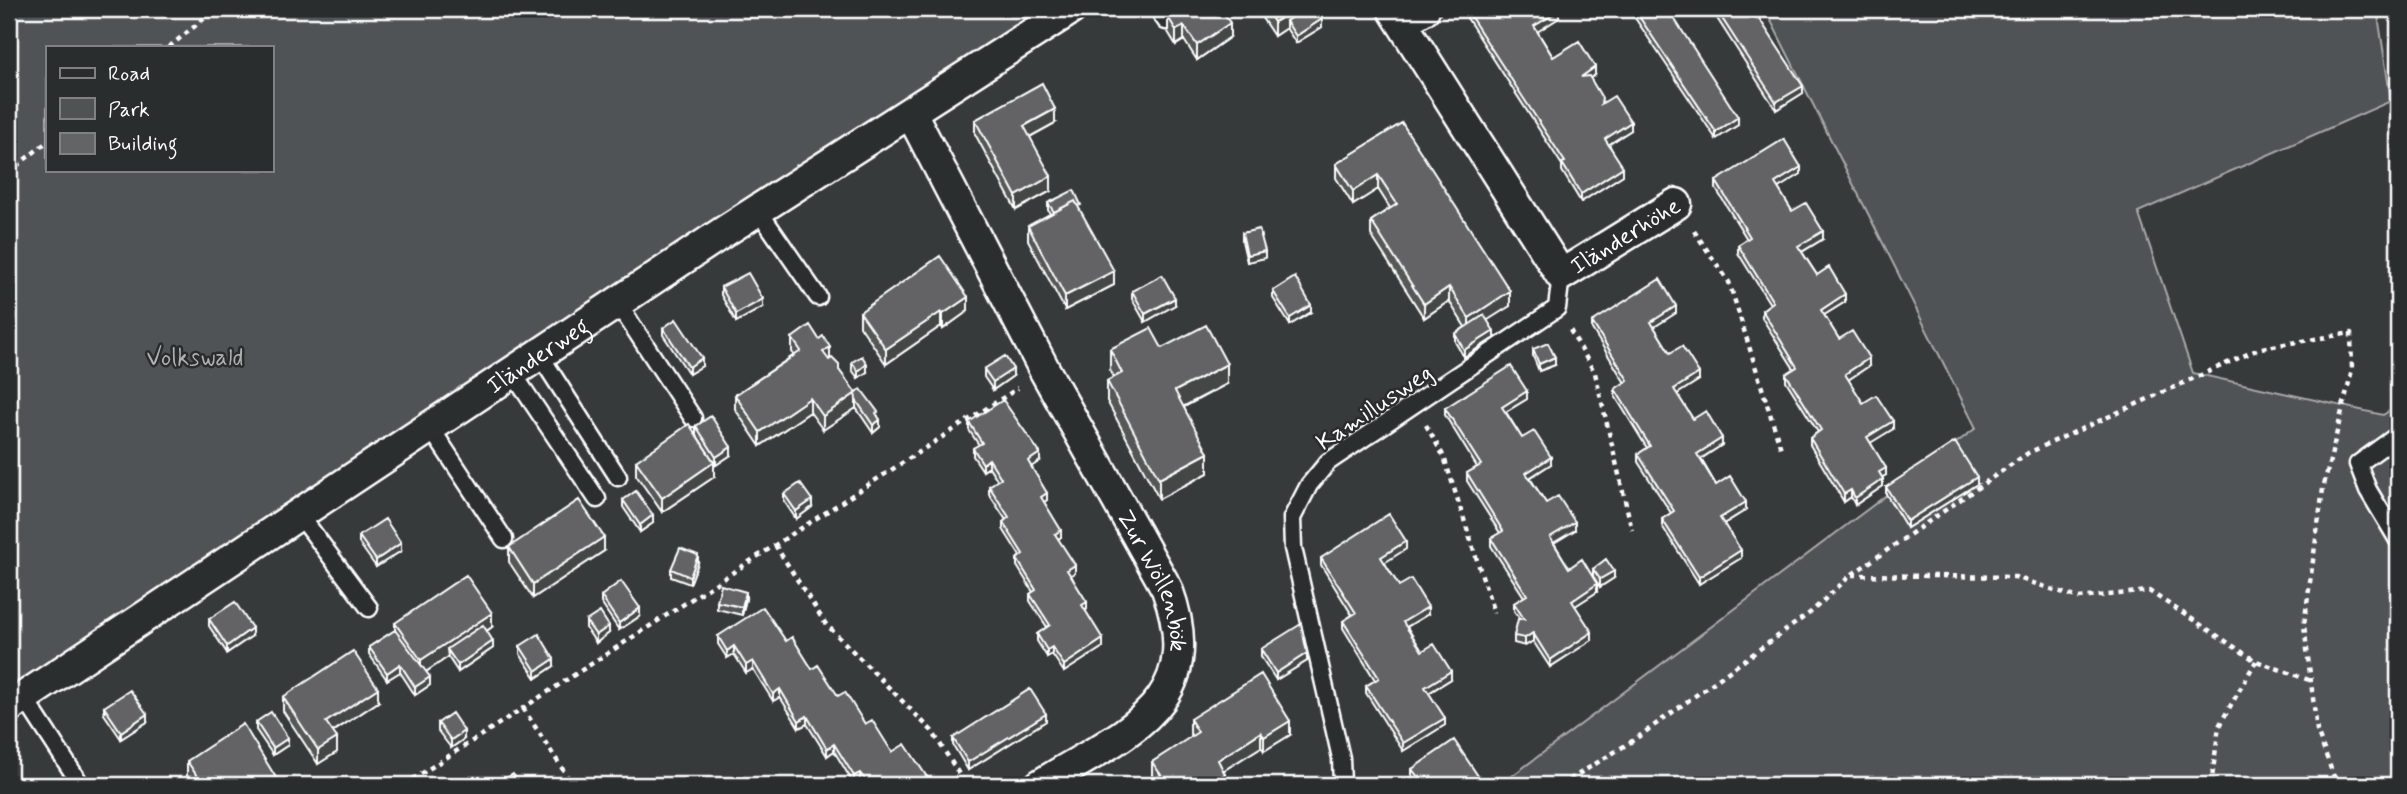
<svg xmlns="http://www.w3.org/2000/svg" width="2407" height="794" font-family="Mynerve,sans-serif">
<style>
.green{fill:#505354;stroke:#a8a9aa;stroke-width:2;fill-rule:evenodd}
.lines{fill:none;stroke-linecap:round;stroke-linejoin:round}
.service-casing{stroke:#fff;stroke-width:21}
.minor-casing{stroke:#fff;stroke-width:35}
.path{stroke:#fff;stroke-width:4.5;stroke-dasharray:5 5;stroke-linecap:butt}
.service{stroke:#2a2d2e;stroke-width:16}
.minor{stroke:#2a2d2e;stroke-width:30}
.wall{fill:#555657;stroke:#fff;stroke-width:2}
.shaded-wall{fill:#454647;stroke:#fff;stroke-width:2}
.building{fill:#636465;stroke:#fff;stroke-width:2}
.labels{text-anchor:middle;stroke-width:5;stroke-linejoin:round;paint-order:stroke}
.street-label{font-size:24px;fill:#fff;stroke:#2a2d2e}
.park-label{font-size:24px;fill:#b0b2b2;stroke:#2a2d2e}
</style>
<rect width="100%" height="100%" fill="#373a3b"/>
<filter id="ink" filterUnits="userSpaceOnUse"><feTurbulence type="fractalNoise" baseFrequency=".0143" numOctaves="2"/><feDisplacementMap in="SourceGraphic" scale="14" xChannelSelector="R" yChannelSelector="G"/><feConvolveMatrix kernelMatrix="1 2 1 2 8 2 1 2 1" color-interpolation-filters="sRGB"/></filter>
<g filter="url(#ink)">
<path class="green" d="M9,9H1061L9,706ZM47,47H271V170H47Z
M1765,9H2377L2391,101L2138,212L2193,373L2383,415L2398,405V785H1500L1976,428Z"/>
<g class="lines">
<g class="service-casing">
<path id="service" d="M1158,9L1166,21
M758,210L818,297
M617,302L693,418
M539,354L618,477
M512,372L597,499
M430,427L504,539
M2398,435L2358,464L2368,490L2398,540
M299,514L369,608
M24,697L81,785
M1342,785L1341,758L1293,548L1292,518L1309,485L1328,462L1557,308L1561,275"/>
</g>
<g class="minor-casing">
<g id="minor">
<path id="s1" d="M1393,9L1561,275L1676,204"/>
<path d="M1402,22L1424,9"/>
<path id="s2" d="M911,113L1045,371L1167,589C1210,706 1123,733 1040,785"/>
<path id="s3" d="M9,707L725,231L1071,9"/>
</g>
</g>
<path class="path" d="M169,47L216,9
M9,172L47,142
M1694,231L1729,282L1782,452
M1570,330L1595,373L1632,530
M1426,425L1444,457L1494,613
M775,545L825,623L932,731L966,785
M1852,575L2015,577L2079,598L2149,591L2256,661L2309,680
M523,708L573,785
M404,785L1018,388
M1561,785L1634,740L1811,612L1851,575L2028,453L2261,348L2351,333L2352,370L2323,489L2304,625L2317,731L2337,785
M2211,785L2219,726L2256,661"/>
<use href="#service" class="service"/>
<use href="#minor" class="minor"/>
</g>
<path class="wall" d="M1256,9H1315L1322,27L1296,43L1286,28L1274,36Z
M1629,9H1668L1738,125L1716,139Z
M1711,9H1753L1803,93L1776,110Z
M1467,11L1559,18L1537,31L1553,57L1595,75L1590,78L1602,104L1631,130L1609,144L1623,175L1581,202L1562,171V165L1467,18Z
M1168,17L1230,37L1197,60L1184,40L1176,45L1168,32Z
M975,120L1055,123L1030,137L1051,191L1016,210L975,134Z
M1402,123L1510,306L1487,320L1494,338L1464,357L1455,342V334L1465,327L1449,301L1424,318L1371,235V221L1390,208L1378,189L1353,205L1336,178V164Z
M1801,174L1778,188L1792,211L1823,239L1802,252L1817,275L1845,302L1824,315L1839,339L1869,366L1848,380L1863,403L1893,429L1870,442L1886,475L1882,477L1883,486L1855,505L1851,497L1844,502L1810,445V438L1818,432L1786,381V374L1794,369L1762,318V310L1770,304L1738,253V245L1747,239L1716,189V181Z
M1048,203L1081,212L1114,285L1065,310L1028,240V226L1050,214L1048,210Z
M1242,233L1265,258L1247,262L1242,241Z
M721,287L763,307L736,322L721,295Z
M1132,291L1175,305L1145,322L1132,299Z
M1273,291L1311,312L1290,325L1273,298Z
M968,311L943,329L941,326L886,364L860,326V312Z
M1676,313L1654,327L1670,353L1699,380L1677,394L1693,419L1722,445L1701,459L1716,485L1746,510L1724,524L1741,558L1699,584L1662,526V519L1671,513L1638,462V454L1647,448L1615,396V389L1625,383L1592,329V322Z
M663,328L702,366L689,374L663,335Z
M792,338L830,359L839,370L855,392L878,416L880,427L873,433L856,408L823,430L810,412L760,446L735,409V395L794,355L792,352Z
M1162,348L1227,384L1184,407L1208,473L1159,499L1107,401V381L1114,377L1110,370V349Z
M1533,349L1555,365L1539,371L1533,356Z
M852,362L867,372L858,378L852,370Z
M984,369L1013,376L993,390L984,377Z
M1527,399L1506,412L1522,438L1551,464L1530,478L1546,503L1575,530L1554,543L1569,568L1597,592L1575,606L1592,640L1550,667L1533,641L1525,646L1514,643V636L1520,619L1514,611V603L1524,597L1491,546V538L1500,533L1467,481V473L1477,467L1445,415V408Z
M969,422L1040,461L1031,466L1047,500L1044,502L1061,537L1058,539L1075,573L1071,575L1087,609L1085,611L1103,647L1064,672L1052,654L1047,657L1037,641V634L1047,627L1030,601V594L1033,592L1017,566V559L1020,556L1003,529V522L1006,520L989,494V486L998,481L989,467L983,471L973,456V448L979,445L969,430Z
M696,426L731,455L716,465L696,434Z
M636,461L714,477L662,512L636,475Z
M1977,484L1907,528L1886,494V487Z
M784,494L812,507L796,519L784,501Z
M623,500L653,523L640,532L623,507Z
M359,536L401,551L376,567L359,543Z
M509,547L604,551L533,598L509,562Z
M1406,549L1384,562L1399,586L1428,614L1407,627L1422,651L1451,679L1429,693L1445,725L1403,751L1366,693V686L1375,680L1343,628V621L1352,615L1321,565V558Z
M698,563L690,584L671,577V569Z
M1593,569L1614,578L1600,587L1593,576Z
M601,596L640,616L619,630L601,603Z
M746,599L742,615L717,609V602Z
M209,619L252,636L227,653L209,626Z
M586,621L609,633L596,643L586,628Z
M395,623L492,627L487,631L493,648L458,672L448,657L426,672L430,685L415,695L400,672L387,680L369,654V647L395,630Z
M718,636L786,641L892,752L927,785H864L860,780L854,784L834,751L827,756L807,724L799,728L780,697L773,701L753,669L746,673L734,654L727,658L718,644Z
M520,646L554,666L536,678L520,654Z
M1261,649L1307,661L1276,680L1261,657Z
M283,697L378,702L333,732L337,752L318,764L283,711Z
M104,707L147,722L121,739L104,714Z
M1190,719L1290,735L1264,751L1261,747L1223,771L1225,785L1154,779L1152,776V762L1192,737L1190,733Z
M1046,721L968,770L953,745V738Z
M256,722L288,745L273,755L256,730Z
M438,723L464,739L451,748L438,731Z
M187,761L278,785H193L187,776Z
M1412,769L1480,785H1398L1412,776Z"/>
<path class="shaded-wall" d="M1294,9H1313L1286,21V28L1274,36V22Z
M1559,11V18L1534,34V26Z
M1322,19V27L1296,43V36Z
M1230,23V37L1197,60V45Z
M1184,26V40L1176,45V30Z
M1595,67V75L1581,84V77Z
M1803,86V93L1776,110V102Z
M1055,109V123L1024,140V126Z
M1738,117V125L1716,139V132Z
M1631,122V130L1605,147V139Z
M1623,167V175L1581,202V194Z
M1801,167V174L1775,190V183Z
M1378,175V189L1353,205V191Z
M1051,176V191L1016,210V196Z
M1823,231V239L1798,254V246Z
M1265,251V258L1247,262V255Z
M1114,271V285L1065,310V296Z
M1449,287V301L1424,318V304Z
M1510,291V306L1469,332V318Z
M1845,294V302L1821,317V310Z
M968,297V311L943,329V314Z
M1175,298V305L1145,322V314Z
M763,299V307L736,322V314Z
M1311,305V312L1290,325V318Z
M1676,306V313L1651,329V322Z
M941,312V326L886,364V349Z
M1494,331V338L1464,357V350Z
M830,347V362L823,367V352Z
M1555,357V365L1539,371V364Z
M702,358V366L689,374V367Z
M1869,358V366L1845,382V374Z
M867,364V372L858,378V371Z
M1227,364V384L1175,411V391Z
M1013,369V376L993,390V382Z
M1699,373V380L1674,396V389Z
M1527,391V399L1502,414V407Z
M856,393V408L823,430V416Z
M810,398V412L760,446V432Z
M880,420V427L873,433V425Z
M1893,421V429L1867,445V437Z
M1722,438V445L1697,461V454Z
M731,447V455L716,465V457Z
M1040,453V461L1028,469V461Z
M1208,453V473L1159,499V479Z
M1551,457V464L1526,480V473Z
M989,459V467L983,471V464Z
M714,462V477L662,512V498Z
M1886,468V475L1879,479V472Z
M1977,477V484L1907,528V521Z
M1883,479V486L1855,505V498Z
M1851,490V497L1844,502V494Z
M1047,493V500L1041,504V497Z
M812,500V507L796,519V511Z
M1746,502V510L1720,526V518Z
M653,515V523L640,532V525Z
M1575,522V530L1550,545V537Z
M1061,530V537L1055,541V534Z
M604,537V551L533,598V584Z
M1406,541V549L1381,565V557Z
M401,543V551L376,567V560Z
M1741,550V558L1699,584V577Z
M698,555V563L690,584V577Z
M1075,565V573L1067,577V570Z
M1614,571V578L1600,587V579Z
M1597,584V592L1572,608V601Z
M746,592V599L742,615V607Z
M1087,602V609L1082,613V605Z
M1428,607V614L1403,629V622Z
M640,608V616L619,630V623Z
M492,613V627L451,655L447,649L448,657L421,675V660Z
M609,626V633L596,643V635Z
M252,628V636L227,653V646Z
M1592,632V640L1550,667V660Z
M1533,633V641L1525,646V638Z
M1103,639V647L1064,672V665Z
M493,641V648L458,672V665Z
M734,646V654L727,658V651Z
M1052,647V654L1047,657V650Z
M1307,653V661L1276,680V673Z
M554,659V666L536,678V671Z
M753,661V669L746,673V665Z
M400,664V672L387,680V673Z
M1451,671V679L1425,695V687Z
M430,677V685L415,695V687Z
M378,688V702L326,736V722Z
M780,689V697L773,701V694Z
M147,714V722L121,739V732Z
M1046,714V721L968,770V762Z
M807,716V724L799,728V721Z
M1445,718V725L1403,751V743Z
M1290,721V735L1264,751V737Z
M464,731V739L451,748V740Z
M1261,732V747L1218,774V760Z
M288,738V745L273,755V748Z
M337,738V752L318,764V750Z
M834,744V751L827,756V749Z
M860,773V780L854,784V776Z
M1225,774V785H1208Z
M927,777V785H914Z
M1480,779V785H1471Z
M239,780V785H232Z"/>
<path class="building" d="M1181,9H1221L1230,23L1197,45L1184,26L1176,30L1168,17Z
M1266,9H1294L1274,22Z
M1304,9H1315L1322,19L1296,36L1286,21Z
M1470,9H1557L1559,11L1534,26L1553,57L1579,41L1595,67L1581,77L1589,76L1602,98L1601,104L1614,96L1631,122L1605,139L1623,167L1581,194L1562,163L1565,162L1467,11Z
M1634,9H1668L1738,117L1716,132Z
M1716,9H1753L1803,86L1776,102Z
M1042,83L1055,109L1024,126L1051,176L1016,196L975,120Z
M1402,123L1510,291L1469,318L1449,287L1424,304L1371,221L1397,204L1378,175L1353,191L1336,164Z
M1784,139L1801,167L1775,183L1792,211L1806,203L1823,231L1798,246L1817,275L1829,267L1845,294L1821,310L1839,339L1852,331L1869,358L1845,374L1863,403L1876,395L1893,421L1867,437L1886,468L1879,472L1883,479L1855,498L1851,490L1844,494L1810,438L1821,430L1786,374L1797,367L1762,310L1773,302L1738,245L1750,237L1716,181Z
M1074,190L1081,205L1078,206L1075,201L1054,212L1048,203Z
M1075,201L1114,271L1065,296L1028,226Z
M1259,229L1265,251L1247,255L1242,233Z
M940,256L968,297L943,314L941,312L886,349L860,312Z
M748,273L763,299L736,314L721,287Z
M1162,275L1175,298L1145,314L1132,291Z
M1295,277L1311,305L1290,318L1273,291Z
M1660,279L1676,306L1651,322L1670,353L1682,346L1699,373L1674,389L1693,419L1706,411L1722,438L1697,454L1716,485L1730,476L1746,502L1720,518L1741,550L1699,577L1662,519L1674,511L1638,454L1650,446L1615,389L1628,380L1592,322Z
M1484,315L1494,331L1464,350L1455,334Z
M676,319L702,358L689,367L663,328Z
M810,325L819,339L823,336L830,347L823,352L829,360L832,358L839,365V370L856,393L823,416L810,398L760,432L735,395L801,351L792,338Z
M1206,325L1227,364L1175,391L1208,453L1159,479L1107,381L1122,373L1110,349L1151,328L1162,348Z
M1548,343L1555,357L1539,364L1533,349Z
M862,356L867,364L858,371L852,362Z
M1005,356L1013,369L993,382L984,369Z
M1511,366L1527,391L1502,407L1522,438L1534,431L1551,457L1526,473L1546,503L1558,496L1575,522L1550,537L1569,568L1582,559L1597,584L1572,601L1592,632L1550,660L1533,633L1525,638L1514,636L1518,619H1524L1514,603L1527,595L1491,538L1503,531L1467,473L1481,465L1445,408Z
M861,389L878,412L876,413L880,420L873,425L856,400L855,392Z
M1003,400L1040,453L1028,461L1047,493L1041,497L1061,530L1055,534L1075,565L1067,570L1087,602L1082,605L1103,639L1064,665L1052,647L1047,650L1037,634L1050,625L1030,594L1036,590L1017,559L1023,554L1003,522L1009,517L989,486L1001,478L989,459L983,464L973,448L982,443L969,422Z
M711,416L731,447L716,457L696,426Z
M689,424L714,462L662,498L636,461Z
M1955,442L1977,477L1907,521L1886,487Z
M800,483L812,500L796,511L784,494Z
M636,491L653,515L640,525L623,500Z
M579,500L604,537L533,584L509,547Z
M1389,514L1406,541L1381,557L1399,586L1411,579L1428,607L1403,622L1422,651L1434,644L1451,671L1425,687L1445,718L1403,743L1366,686L1379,678L1343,621L1356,613L1321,558Z
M385,519L401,543L376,560L359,536Z
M680,548L698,555L690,577L671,569Z
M1606,559L1614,571L1600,579L1593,569Z
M466,575L492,613L421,660L395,623Z
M621,581L640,608L619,623L601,596Z
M721,585L746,592L742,607L717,602Z
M235,602L252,628L227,646L209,619Z
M763,607L786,641L792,637L812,669L818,665L838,696L845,692L865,724L872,720L892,752L905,744L927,777L914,785H877L875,783L872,785H869L860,773L854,776L834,744L827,749L807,716L799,721L780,689L773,694L753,661L746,665L734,646L727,651L718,636Z
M600,612L609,626L596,635L586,621Z
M1301,624L1307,653L1276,673L1261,649Z
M483,625L493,641L458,665L447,649Z
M395,630L430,677L415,687L400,664L387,673L369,647Z
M539,634L554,659L536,671L520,646Z
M353,651L378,688L326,722L337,738L318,750L283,697Z
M1261,674L1290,721L1264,737L1261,732L1218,760L1225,774L1208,785H1146L1161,775L1152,762L1198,732L1190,719Z
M1030,689L1046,714L968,762L953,738Z
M130,690L147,714L121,732L104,707Z
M271,712L288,738L273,748L256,722Z
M452,713L464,731L451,740L438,723Z
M243,724L278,781L272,785H243L239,780L232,785H203L187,761Z
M1454,740L1480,779L1471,785H1424L1412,769Z
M513,774L521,785H495Z
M1412,776L1419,785H1398Z"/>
</g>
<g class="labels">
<g class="street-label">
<text dy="8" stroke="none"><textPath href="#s1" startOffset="390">Iländerhöhe</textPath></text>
<text dy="8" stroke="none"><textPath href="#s3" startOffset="635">Iländerweg</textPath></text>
<text transform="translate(1374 407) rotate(-34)" y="8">Kamillusweg</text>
<text dy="8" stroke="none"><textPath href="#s2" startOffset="528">Zur Wöllenbök</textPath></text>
</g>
<g class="park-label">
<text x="195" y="365">Volkswald</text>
</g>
</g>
<rect width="2407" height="794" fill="none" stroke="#2a2d2e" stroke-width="35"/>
<rect x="18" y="18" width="2372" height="759" fill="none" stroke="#fff" stroke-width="2.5" filter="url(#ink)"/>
<rect x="46" y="46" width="228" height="126" fill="#2a2d2e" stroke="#7f8182" stroke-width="2"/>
<rect x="60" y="68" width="35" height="10" fill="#2a2d2e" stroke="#7f8182" stroke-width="2"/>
<text x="108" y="80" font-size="21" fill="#ffffff">Road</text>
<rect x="60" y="98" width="35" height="21" fill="#505354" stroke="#7f8182" stroke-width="2"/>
<text x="108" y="116" font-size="21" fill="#ffffff">Park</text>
<rect x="60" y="133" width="35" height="21" fill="#636465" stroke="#7f8182" stroke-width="2"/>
<text x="108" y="150" font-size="21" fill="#ffffff">Building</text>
</svg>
